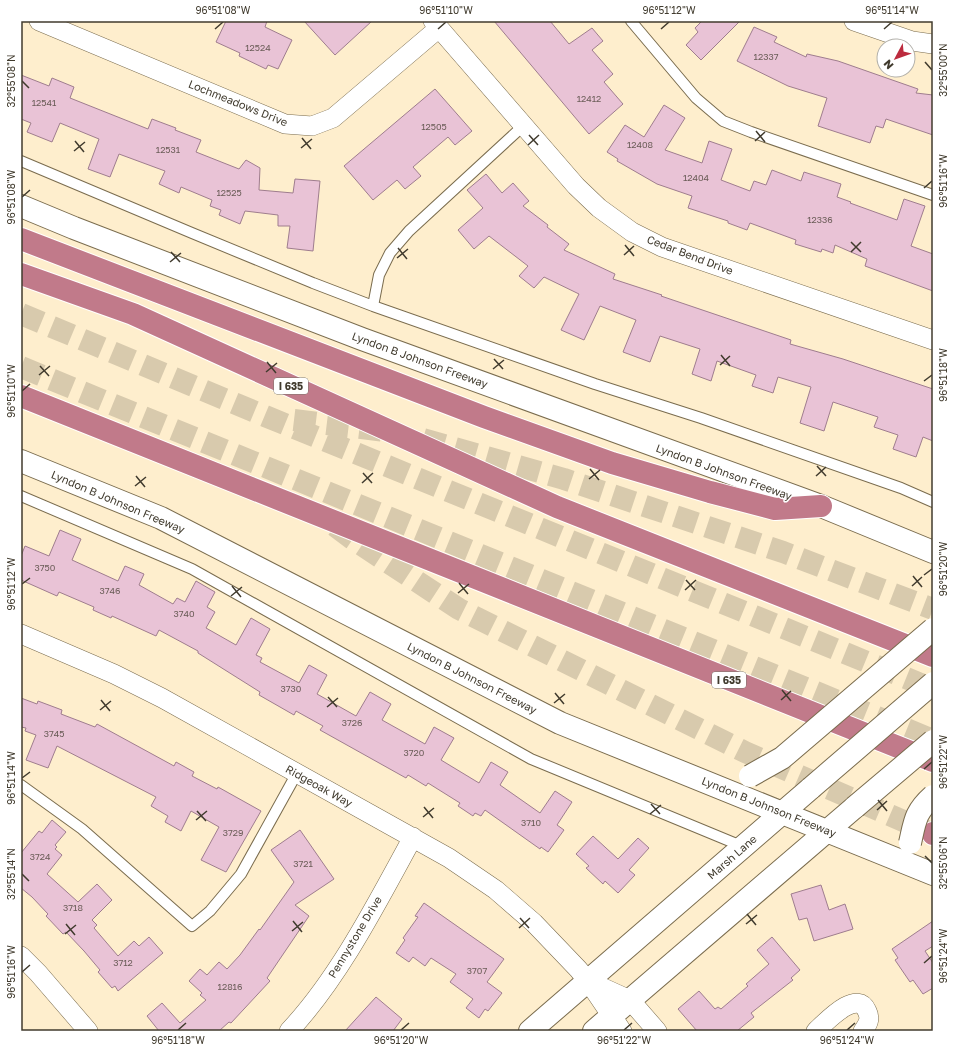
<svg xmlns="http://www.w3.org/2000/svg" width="954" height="1052" font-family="'Golos Text',sans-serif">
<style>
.building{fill:#e9c3d6;stroke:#9f7d8e}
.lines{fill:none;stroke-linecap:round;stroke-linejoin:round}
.motorway-tunnel{stroke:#d8caad;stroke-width:22;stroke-dasharray:22 11;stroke-linecap:butt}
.service-casing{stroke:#7a6c4e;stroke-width:12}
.minor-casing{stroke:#7a6c4e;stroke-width:20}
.secondary-casing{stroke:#7a6c4e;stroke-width:24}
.motorway-casing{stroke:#fff;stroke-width:24}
.service{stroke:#fff;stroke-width:10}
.minor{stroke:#fff;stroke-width:19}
.secondary{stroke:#fff;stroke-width:22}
.motorway{stroke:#c17a8a;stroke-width:22}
.secondary-bridge-casing{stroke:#7a6c4e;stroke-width:24;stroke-linecap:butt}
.secondary-bridge{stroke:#fff;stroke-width:22}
.ticks{fill:none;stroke:#413b2e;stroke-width:1.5}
.labels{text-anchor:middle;stroke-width:3;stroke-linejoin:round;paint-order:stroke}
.number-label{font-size:9px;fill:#6b5d58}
.shield{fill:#fff;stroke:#7a766d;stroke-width:1}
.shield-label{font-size:10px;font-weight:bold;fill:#413b2e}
.street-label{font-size:11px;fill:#413b2e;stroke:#fff}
.neatline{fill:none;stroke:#413b2e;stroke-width:1.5}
.ticks-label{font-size:10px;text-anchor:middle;fill:#413b2e}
</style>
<rect width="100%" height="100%" fill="#feeecd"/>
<path class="building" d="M226,21H267L265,27L292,40L278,69L268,65L266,69L239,56L240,53L216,42Z
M304,21H372L335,55Z
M494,21H550L569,44L592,28L603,41L592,50L613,74L604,82L623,104L589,134Z
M702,21H740L701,60L686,45L698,32L695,28Z
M754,27L777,37L774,42L806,57L807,54L838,61L918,89L916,93L933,95V135L886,119L883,128L876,126L870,143L818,126L827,98L788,86L737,61Z
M21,75L49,86L52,78L74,87L70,98L148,129L152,119L176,128L175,130L201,140L196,152L239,169L246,160L260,168L259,190L293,193L295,179L320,181L313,251L287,248L290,226H278V215L245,211L240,224L219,215L221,210L210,206L212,200L181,187L179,193L159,184L165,171L119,154L110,177L88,169L99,139L60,123L52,142L27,132L31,123L21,119Z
M435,89L472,131L455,145L448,137L413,167L421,176L405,189L397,180L373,200L344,166Z
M664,105L685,118L665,150L702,163L709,141L732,149L721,180L750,191L754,181L766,185L772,170L801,181L804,172L841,184L837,197L851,202L850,203L897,220L904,199L925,206L911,246L933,254V291L865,266L867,259L835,245L833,253L822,249L821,252L795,244L796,240L750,223L747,230L728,223V221L688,208L692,196L657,184L617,161L618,159L607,152L625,125L644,137Z
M486,174L502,193L513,183L529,201L523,206L548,225L547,227L569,244L564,250L615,274L613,279L662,295L661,296L791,340L790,344L843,359L933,389V441L923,437L916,457L893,449L898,435L874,427L878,417L833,402L824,431L800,423L811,387L778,377L773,393L752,386L756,375L717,361L711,381L692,374L700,349L660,336L650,362L623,352L636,320L600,306L584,340L561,330L579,294L544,277L534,288L519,276L528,266L489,236L474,249L458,230L483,208L467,190Z
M60,530L81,539L72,560L118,581L125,566L144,574L139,585L173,604L177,598L185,602L196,581L215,592L207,607L215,612L206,628L236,645L251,618L270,629L256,655L262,658L260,662L299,683L309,665L327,675L317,694L356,716L370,692L391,704L382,720L425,744L434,727L454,738L441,760L479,783L491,762L508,772L500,785L540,813L555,791L572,802L557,825L564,830L548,852L541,847L540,849L485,810L481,816L475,813L473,816L458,806L460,803L428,783L426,786L408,775L406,778L320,730L323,726L296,711L294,715L259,695L260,692L198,653V651L159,630L156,636L112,616L111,618L93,610L94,607L59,592L57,596L21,580V556L25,546L49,556Z
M21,698L37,704L38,701L62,710L61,714L95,727L97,724L174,766L176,762L194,772L192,776L217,789L218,787L261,811L226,872L201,860L219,827L191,811L181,831L165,822L168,816L151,806L156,797L57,746L48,768L26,760L36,735L25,731L26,728L21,727Z
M52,820L66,832L55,845L57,847L55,849L62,855L47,874L78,902L97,884L112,900L92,920L97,925L94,928L118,956L134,941L139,946L149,937L163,953L118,991L115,986L112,988L98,972L100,970L84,951L66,932L63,934L46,916L48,914L32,897L21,888V853L39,831L42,833Z
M300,830L334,879L295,905L309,916L267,978L270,981L231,1023L229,1022L219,1031H159L147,1016L162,1003L180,1023L206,1000L200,995L202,993L189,981L200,969L207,975L219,962L227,969L240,955L259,929L260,930L294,882L271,850Z
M593,836L618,859L638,838L649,848L629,870L635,875L618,893L605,881L603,884L586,868L589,866L576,854Z
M821,885L829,910L845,904L853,929L814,941L807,918L799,920L791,894Z
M424,903L504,959L487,982L502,993L488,1011L485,1009L479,1018L466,1008L473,999L450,982L456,974L431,958L425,966L413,957L409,962L396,953L405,940L403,938L418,917L415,916Z
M933,921V946L925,951L933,963V988L923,994L913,980L910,982L895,960L898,958L892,949Z
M772,937L800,970L791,978L793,980L751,1013L754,1017L737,1031H697L678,1009L699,991L715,1009L718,1007L721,1009L748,986L746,984L769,964L757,950Z
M376,997L402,1019L393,1031H345Z"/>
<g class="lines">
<path class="motorway-tunnel" d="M21,314L265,416L933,689
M21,367L933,740
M294,420L385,431
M423,439L564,479L783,552L933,609
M335,526L351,538L459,609L745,752L931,833"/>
<g class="service-casing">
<path id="service" d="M631,21L696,98L723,121L751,132L933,195
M21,161L192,233L313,283L373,306L595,384L701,418L901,488L933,502
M373,306L379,275L390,253L409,231L523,126
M21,496L192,569L531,759L744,847
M21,785L82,829L192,926L210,911L241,874L297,773"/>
</g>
<g class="minor-casing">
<path id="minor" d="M39,21L285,124L312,126L333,118L439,28
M433,21L576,186L599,208L632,232L662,247L933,340
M854,21L912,41L933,44
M21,634L114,674L162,698L449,858L496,890L534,923L578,969L588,981L622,1031
M21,956L38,973L88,1031
M588,981L630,1000L657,1031
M289,1031C339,978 378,901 413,837
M816,1031C826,1022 857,988 867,1011C871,1019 868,1024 863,1031"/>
</g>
<g class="secondary-casing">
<path id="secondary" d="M21,206L74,228L362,339L821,506L933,552
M21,461L161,518L560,723L933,874
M530,1031L811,788
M594,1031L855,807"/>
</g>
<g class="motorway-casing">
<path id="motorway" d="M21,239L484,417L612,463L710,492L775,509L821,506
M21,274L133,314L557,507L933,656
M21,396L933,761
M933,833V834"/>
</g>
<use href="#service" class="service"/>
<use href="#minor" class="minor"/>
<use href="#secondary" class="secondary"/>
<use href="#motorway" class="motorway"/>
<g class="secondary-bridge-casing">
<path id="secondary-bridge" d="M750,776L782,758L933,629
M811,788L933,683
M855,807L933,741
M910,843C915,821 915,812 933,796"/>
</g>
<use href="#secondary-bridge" class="secondary-bridge"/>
</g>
<path class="ticks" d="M215,29L223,22M438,29L446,22M661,29L669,22M884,29L892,22M925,62L932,70M22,81L29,88M756,131L765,142M529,135L538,145M302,138L311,149M75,141L84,152M755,141L765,132M528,145L539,135M301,148L312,139M74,151L85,142M924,188L932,181M22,197L30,190M851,242L861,252M625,245L634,256M398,248L407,259M171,252L180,262M851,252L861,242M624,255L634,246M397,258L408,249M170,262L181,253M721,355L730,366M494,359L503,369M267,362L276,373M720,365L730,356M40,366L49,376M493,369L504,360M266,372L277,363M39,375L50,366M924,381L932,375M22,391L30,384M817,466L826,476M590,469L599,480M363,473L372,483M136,476L145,487M816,476L826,467M589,479L600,470M362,483L373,473M135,486L146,477M924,575L932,569M913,576L922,587M686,580L695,590M459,583L468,594M22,584L30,578M232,586L241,597M912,586L922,577M685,590L696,580M458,593L469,584M231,596L242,587M782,690L791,701M555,693L564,704M328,697L337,707M101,700L110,711M781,700L791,691M554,703L565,694M327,707L338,698M100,710L111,701M924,769L932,762M22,778L30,772M878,800L887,811M651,804L660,814M424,807L433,818M877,810L887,801M197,811L206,821M650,814L661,805M423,817L434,808M196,820L207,811M925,856L932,863M22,874L29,881M747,914L756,925M520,918L529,928M293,921L302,932M66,924L75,935M746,924L757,915M519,928L530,918M292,931L303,922M65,934L76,925M924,963L932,956M22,972L30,965M178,1030L186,1023M401,1030L409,1023M624,1030L632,1023M847,1030L855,1023"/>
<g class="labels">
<g class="number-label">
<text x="258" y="51">12524</text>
<text x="766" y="60">12337</text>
<text x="589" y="102">12412</text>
<text x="44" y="106">12541</text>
<text x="434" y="130">12505</text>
<text x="640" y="148">12408</text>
<text x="168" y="153">12531</text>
<text x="696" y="181">12404</text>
<text x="229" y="196">12525</text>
<text x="820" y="223">12336</text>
<text x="45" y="571">3750</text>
<text x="110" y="594">3746</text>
<text x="184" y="617">3740</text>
<text x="291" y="692">3730</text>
<text x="352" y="726">3726</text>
<text x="54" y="737">3745</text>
<text x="414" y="756">3720</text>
<text x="531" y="826">3710</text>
<text x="233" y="836">3729</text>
<text x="40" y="860">3724</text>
<text x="303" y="867">3721</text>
<text x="73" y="911">3718</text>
<text x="123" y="966">3712</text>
<text x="477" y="974">3707</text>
<text x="230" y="990">12816</text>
</g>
<g class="shield">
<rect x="274" y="378" width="34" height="16" rx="3"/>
<rect x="712" y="672" width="34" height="16" rx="3"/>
</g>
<g class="shield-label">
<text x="291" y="390">I 635</text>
<text x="729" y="684">I 635</text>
</g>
<g class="street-label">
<text transform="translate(238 103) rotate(22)" y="4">Lochmeadows Drive</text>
<text transform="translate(690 255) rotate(21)" y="4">Cedar Bend Drive</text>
<text transform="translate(420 360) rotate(20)" y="4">Lyndon B Johnson Freeway</text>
<text transform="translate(724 472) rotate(20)" y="4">Lyndon B Johnson Freeway</text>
<text transform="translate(118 502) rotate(23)" y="4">Lyndon B Johnson Freeway</text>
<text transform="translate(472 678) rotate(27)" y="4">Lyndon B Johnson Freeway</text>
<text transform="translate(319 786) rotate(29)" y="4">Ridgeoak Way</text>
<text transform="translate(769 807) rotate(22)" y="4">Lyndon B Johnson Freeway</text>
<text transform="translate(732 857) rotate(-41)" y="4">Marsh Lane</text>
<text transform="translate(355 937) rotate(-59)" y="4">Pennystone Drive</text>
</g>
</g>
<rect width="954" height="1052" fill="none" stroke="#ffffff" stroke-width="44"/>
<g transform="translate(896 58) rotate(229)"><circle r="19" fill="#ffffff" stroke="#b3b1ab"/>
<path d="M0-3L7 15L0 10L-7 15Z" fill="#bc2b3e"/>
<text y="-6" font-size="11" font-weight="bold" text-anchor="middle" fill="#413b2e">N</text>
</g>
<rect x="22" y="22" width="910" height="1008" class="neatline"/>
<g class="ticks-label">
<text x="223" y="14">96°51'08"W</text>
<text x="446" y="14">96°51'10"W</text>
<text x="669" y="14">96°51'12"W</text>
<text x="892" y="14">96°51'14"W</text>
<text transform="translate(943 70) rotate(-90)" y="4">32°55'00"N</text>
<text transform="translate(11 81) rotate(-90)" y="4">32°55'08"N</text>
<text transform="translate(943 181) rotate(-90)" y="4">96°51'16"W</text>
<text transform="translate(11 197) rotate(-90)" y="4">96°51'08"W</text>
<text transform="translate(943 375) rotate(-90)" y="4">96°51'18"W</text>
<text transform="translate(11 391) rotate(-90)" y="4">96°51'10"W</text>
<text transform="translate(943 569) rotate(-90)" y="4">96°51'20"W</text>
<text transform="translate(11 584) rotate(-90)" y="4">96°51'12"W</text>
<text transform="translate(943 762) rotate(-90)" y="4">96°51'22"W</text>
<text transform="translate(11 778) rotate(-90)" y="4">96°51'14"W</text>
<text transform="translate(943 863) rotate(-90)" y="4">32°55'06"N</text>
<text transform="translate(11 874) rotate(-90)" y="4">32°55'14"N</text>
<text transform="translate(943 956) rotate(-90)" y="4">96°51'24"W</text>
<text transform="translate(11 972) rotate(-90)" y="4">96°51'16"W</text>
<text x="178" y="1044">96°51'18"W</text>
<text x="401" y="1044">96°51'20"W</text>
<text x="624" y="1044">96°51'22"W</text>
<text x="847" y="1044">96°51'24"W</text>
</g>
</svg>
